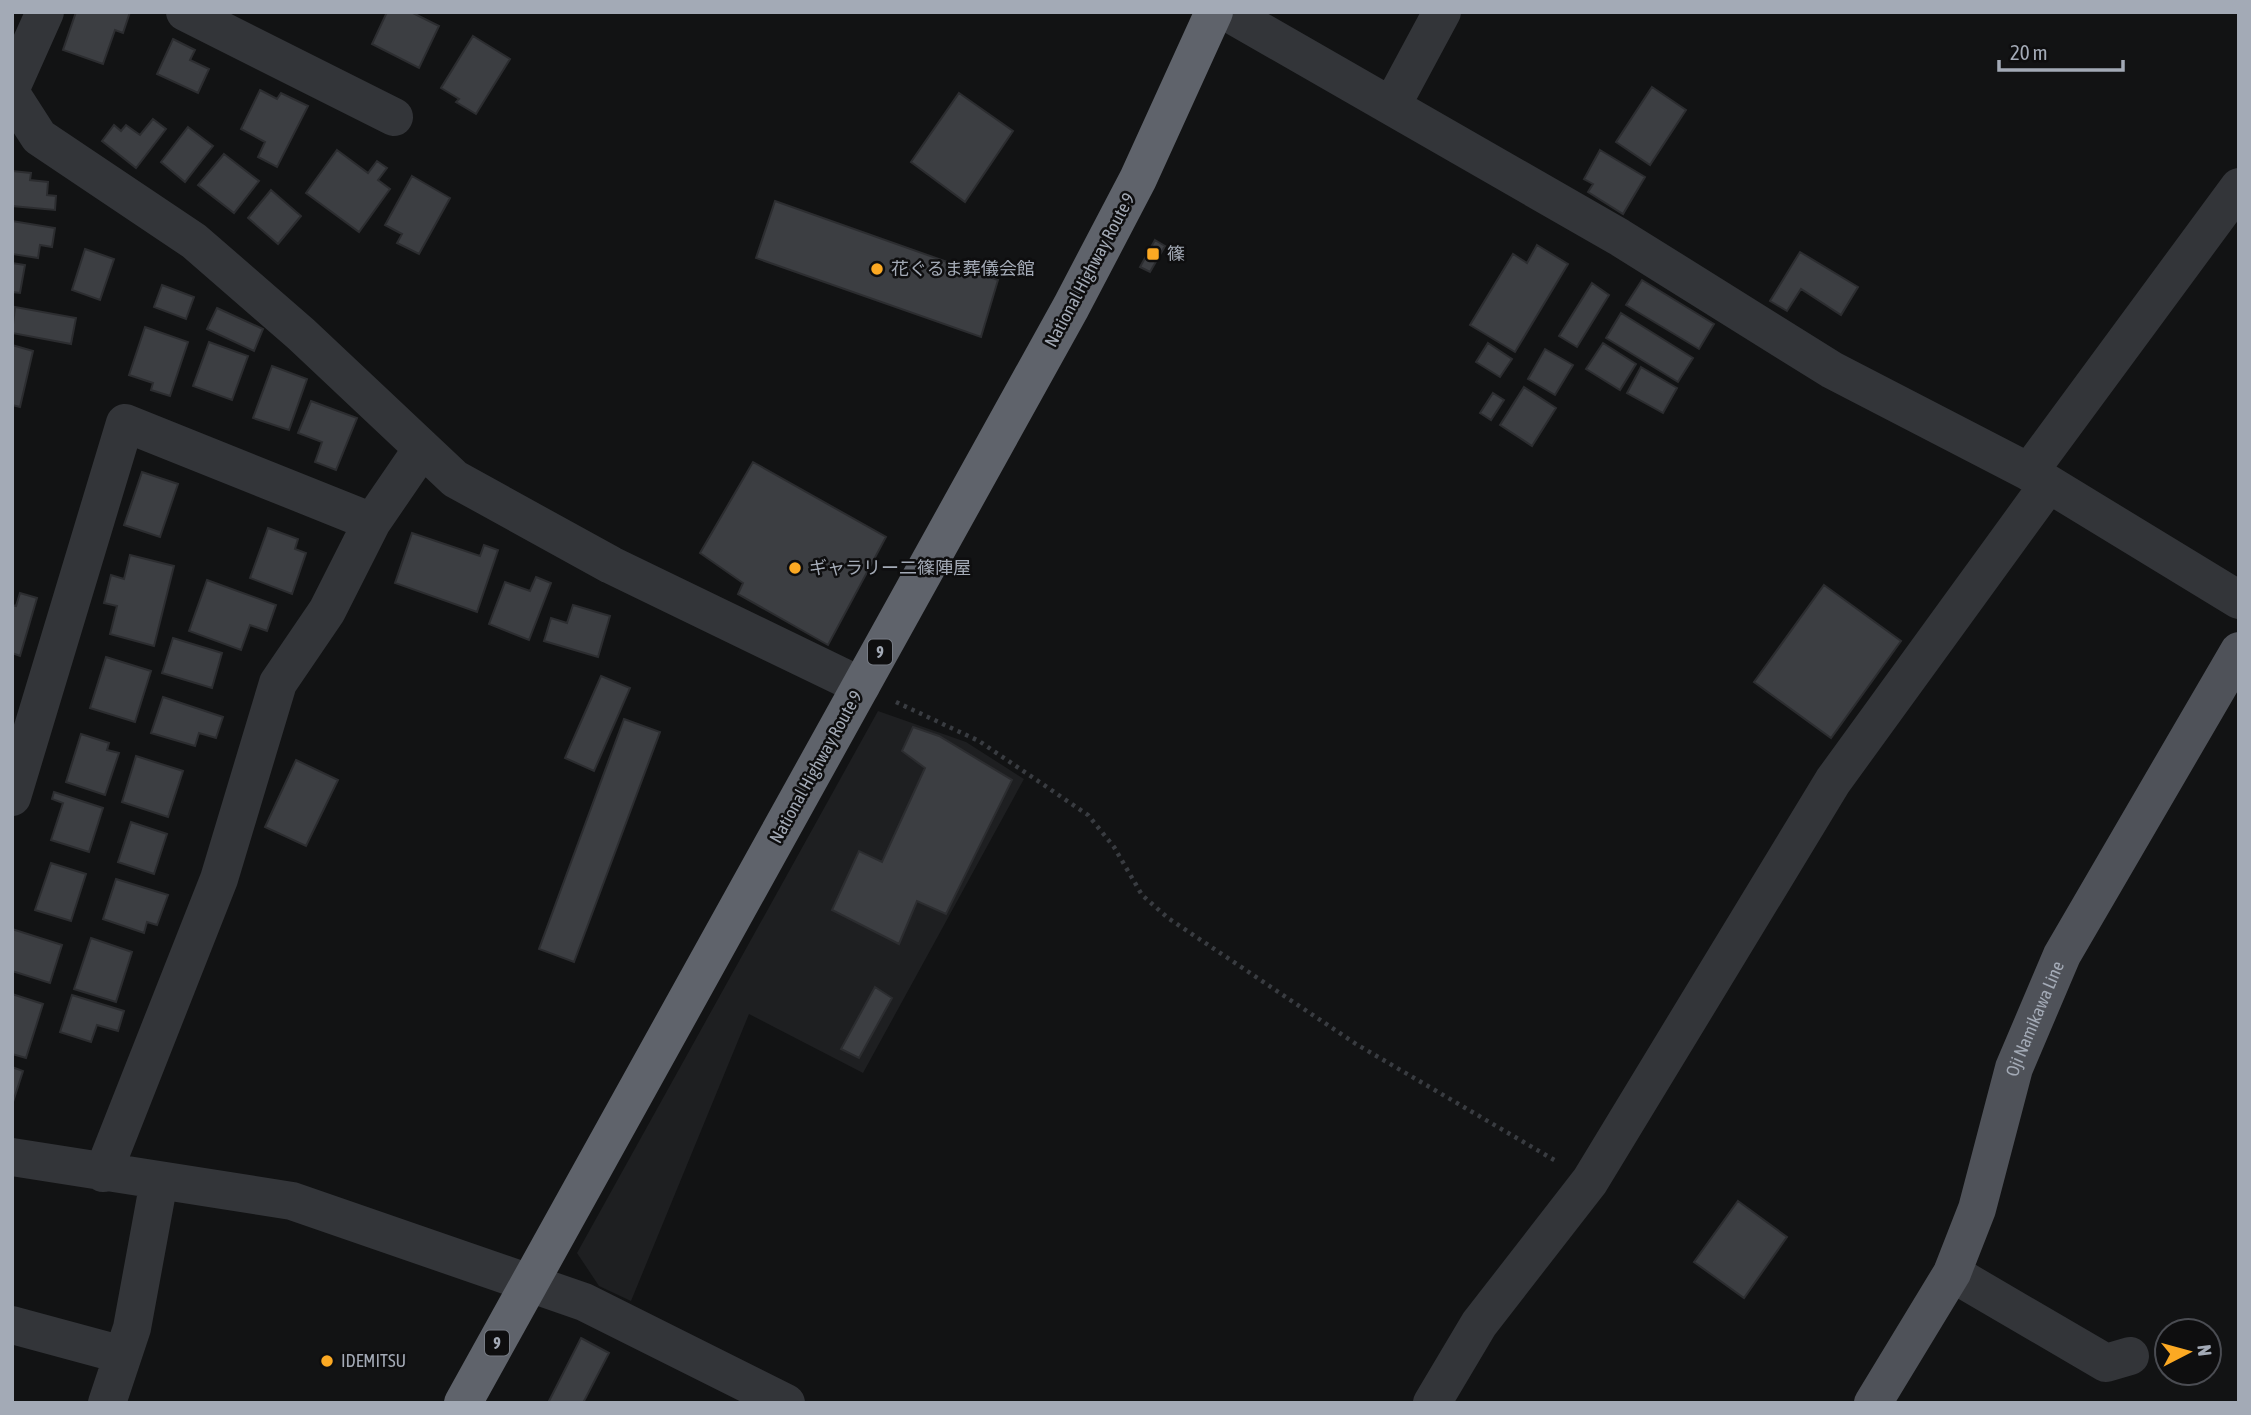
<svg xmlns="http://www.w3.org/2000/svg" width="2251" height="1415" font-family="'Asap Condensed','Noto Sans JP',sans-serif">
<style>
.built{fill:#1e1f21}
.building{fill:#3c3e42;stroke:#2c2d30;stroke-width:2}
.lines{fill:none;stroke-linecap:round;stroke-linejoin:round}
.path{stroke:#393c41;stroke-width:4.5;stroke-dasharray:3.5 5;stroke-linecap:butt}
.minor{stroke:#333539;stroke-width:38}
.major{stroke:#4f5259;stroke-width:38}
.highway{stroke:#5f636b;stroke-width:38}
.poi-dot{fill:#fca923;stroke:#0e0e0f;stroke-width:2.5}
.labels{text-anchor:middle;stroke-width:5;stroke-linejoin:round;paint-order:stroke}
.shield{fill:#0e0e0f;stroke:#767b84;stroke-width:2}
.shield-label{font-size:16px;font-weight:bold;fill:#a3aab6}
.poi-label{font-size:18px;fill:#a3aab6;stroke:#0e0e0f;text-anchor:start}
.street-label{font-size:18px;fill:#a3aab6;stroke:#0e0e0f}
</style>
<rect width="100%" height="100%" fill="#121314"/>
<path class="built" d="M878,711L966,742L1024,779L863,1073L749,1014L631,1301L599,1286L577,1253Z"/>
<path class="building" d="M76,12H130L123,33L115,30L103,64L63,50Z
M387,12H411L439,26L419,68L372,44Z
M473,36L510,59L476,114L456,102L459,99L441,88Z
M173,39L195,50L190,60L209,69L198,93L157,74Z
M1652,87L1686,110L1650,165L1616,142Z
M260,90L277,99L281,93L308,106L277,167L258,157L265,142L241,129Z
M959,93L1013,131L965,202L911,162Z
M153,119L166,129L136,168L102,141L114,125L121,131L126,125L140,135Z
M188,127L213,146L185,182L161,162Z
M337,150L368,173L377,161L387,168L378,180L390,189L359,232L306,193Z
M1600,150L1645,177L1623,214L1588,192L1593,184L1584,179Z
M224,154L259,181L234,213L198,185Z
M12,171L31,173L30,180L48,182L47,195L56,196L55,210L12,206Z
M412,176L450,198L419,254L397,243L402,234L385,225Z
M271,190L301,216L278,244L248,218Z
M775,201L998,280L981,337L756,258Z
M12,221L55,228L52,247L40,245L38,258L12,254Z
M1155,240L1165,246L1150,272L1140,267Z
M1537,245L1568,264L1515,352L1470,325L1513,254L1527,263Z
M85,249L114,259L100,300L72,290Z
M1800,252L1858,287L1841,315L1801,289L1787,311L1770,301Z
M12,263L25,265L20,293L12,292Z
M1642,280L1714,324L1699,349L1626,305Z
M1592,283L1609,295L1577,347L1559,336Z
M162,285L194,297L186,319L154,307Z
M15,307L76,318L71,344L12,333Z
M217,308L263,329L254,351L207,329Z
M1621,313L1693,358L1678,382L1606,338Z
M145,327L188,342L170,396L151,390L153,383L129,375Z
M209,342L248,356L232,400L193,386Z
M1488,343L1512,359L1500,377L1476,362Z
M1603,343L1636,364L1620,390L1586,369Z
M12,345L33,351L20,407L12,405Z
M1545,349L1573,365L1555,395L1528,379Z
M272,366L307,379L289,430L253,418Z
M1641,367L1677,388L1663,413L1627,393Z
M1524,387L1556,408L1532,446L1500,425Z
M1493,393L1504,400L1491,420L1480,413Z
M311,401L357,418L336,470L315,462L322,442L298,433Z
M753,462L886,537L828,645L738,594L743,583L700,553Z
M142,472L178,484L160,537L124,525Z
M268,528L298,539L295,549L306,553L292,594L250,578Z
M412,533L480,556L484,545L498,550L477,612L395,583Z
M130,555L174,566L154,646L110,634L117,606L104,603L111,575L124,579Z
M536,577L551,583L529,640L489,624L505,582L530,591Z
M207,580L276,605L267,631L250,625L241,650L189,631Z
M1824,585L1901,641L1831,738L1754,682Z
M20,593L37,598L20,656L12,653V605L16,606Z
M573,605L610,616L598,657L544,641L551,618L567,623Z
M173,638L222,653L212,688L162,673Z
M106,657L151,671L135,722L90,708Z
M601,676L630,688L594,771L565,758Z
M163,697L223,717L216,738L199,733L195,746L151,733Z
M624,719L660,732L574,962L539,949Z
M913,727L939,736L1012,780L946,914L917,901L899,944L832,910L859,851L882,862L925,768L902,751Z
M81,734L109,743L107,750L119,753L105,795L66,782Z
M136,756L183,771L168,817L122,802Z
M296,760L338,780L306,846L265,827Z
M54,792L103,808L89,852L51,840L63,803L52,799Z
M131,822L167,834L154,874L118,862Z
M51,863L86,874L71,921L35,910Z
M116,879L168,895L157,925L147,922L144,933L103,919Z
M12,929L62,945L50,983L12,971Z
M91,938L132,952L116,1002L74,989Z
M875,987L892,998L859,1058L841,1049Z
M12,994L43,1004L26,1058L12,1054Z
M72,995L124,1011L118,1031L97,1025L91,1042L60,1032Z
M12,1067L23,1071L12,1105Z
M1738,1201L1787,1237L1744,1298L1694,1262Z
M581,1338L609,1353L583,1403H548Z"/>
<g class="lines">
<path class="path" d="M896,702L979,741L1088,815L1114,847L1142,895L1168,918L1356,1044L1556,1161"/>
<path class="minor" d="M185,12L394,117
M1227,12L1619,237L1832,370L2029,472L2239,600
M12,86L45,12
M12,95L39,137L194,241L301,334L455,479L611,565L861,686
M1392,105L1442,12
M2029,472L2239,187
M12,797L125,423L372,522
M12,1157L292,1201L584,1302L786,1403
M103,1173L219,879L278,683L327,611L372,522L422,449
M1952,1273L2106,1363L2130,1356
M12,1325L123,1355
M107,1403L132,1328L159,1181
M1432,1403L1479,1324L1590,1181L1833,781L2048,485"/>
<path class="major" id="s1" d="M1873,1403L1952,1273L1977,1209L2014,1068L2062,955L2239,651"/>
<path class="highway" d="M463,1403L1071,307L1138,179L1214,12"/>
</g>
<g class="poi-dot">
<rect x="1146" y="247" width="14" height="14" rx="3.5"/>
<circle cx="877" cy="269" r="7"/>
<circle cx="795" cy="568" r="7"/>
<circle cx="327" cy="1361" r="7"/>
</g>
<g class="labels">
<g class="shield">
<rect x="868" y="639.5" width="24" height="25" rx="5"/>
<rect x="485" y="1330.5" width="24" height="25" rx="5"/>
</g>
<g class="shield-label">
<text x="880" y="658">9</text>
<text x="497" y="1349">9</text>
</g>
<g class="poi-label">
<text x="1167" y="260">篠</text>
<text x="891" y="275">花ぐるま葬儀会館</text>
<text x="809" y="574">ギャラリー二篠陣屋</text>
<text x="341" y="1367">IDEMITSU</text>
</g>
<g class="street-label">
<text transform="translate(1090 270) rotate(-62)" y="6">National Highway Route 9</text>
<text transform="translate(816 767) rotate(-61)" y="6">National Highway Route 9</text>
<text dy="6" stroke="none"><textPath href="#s1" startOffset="420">Oji Namikawa Line</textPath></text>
</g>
</g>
<rect width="2251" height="1415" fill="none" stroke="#a3aab6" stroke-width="28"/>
<g transform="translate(2188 1352) rotate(84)"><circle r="33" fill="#0e0e0f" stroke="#4a4c52" stroke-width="2"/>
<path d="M0-5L12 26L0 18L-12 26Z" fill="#fca923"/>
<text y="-10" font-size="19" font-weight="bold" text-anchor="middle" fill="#a3aab6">N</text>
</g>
<path d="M1999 60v10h124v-10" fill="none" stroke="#a3aab6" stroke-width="3.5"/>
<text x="2010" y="60" font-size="21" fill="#a3aab6" stroke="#0e0e0f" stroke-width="5" paint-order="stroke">20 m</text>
</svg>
